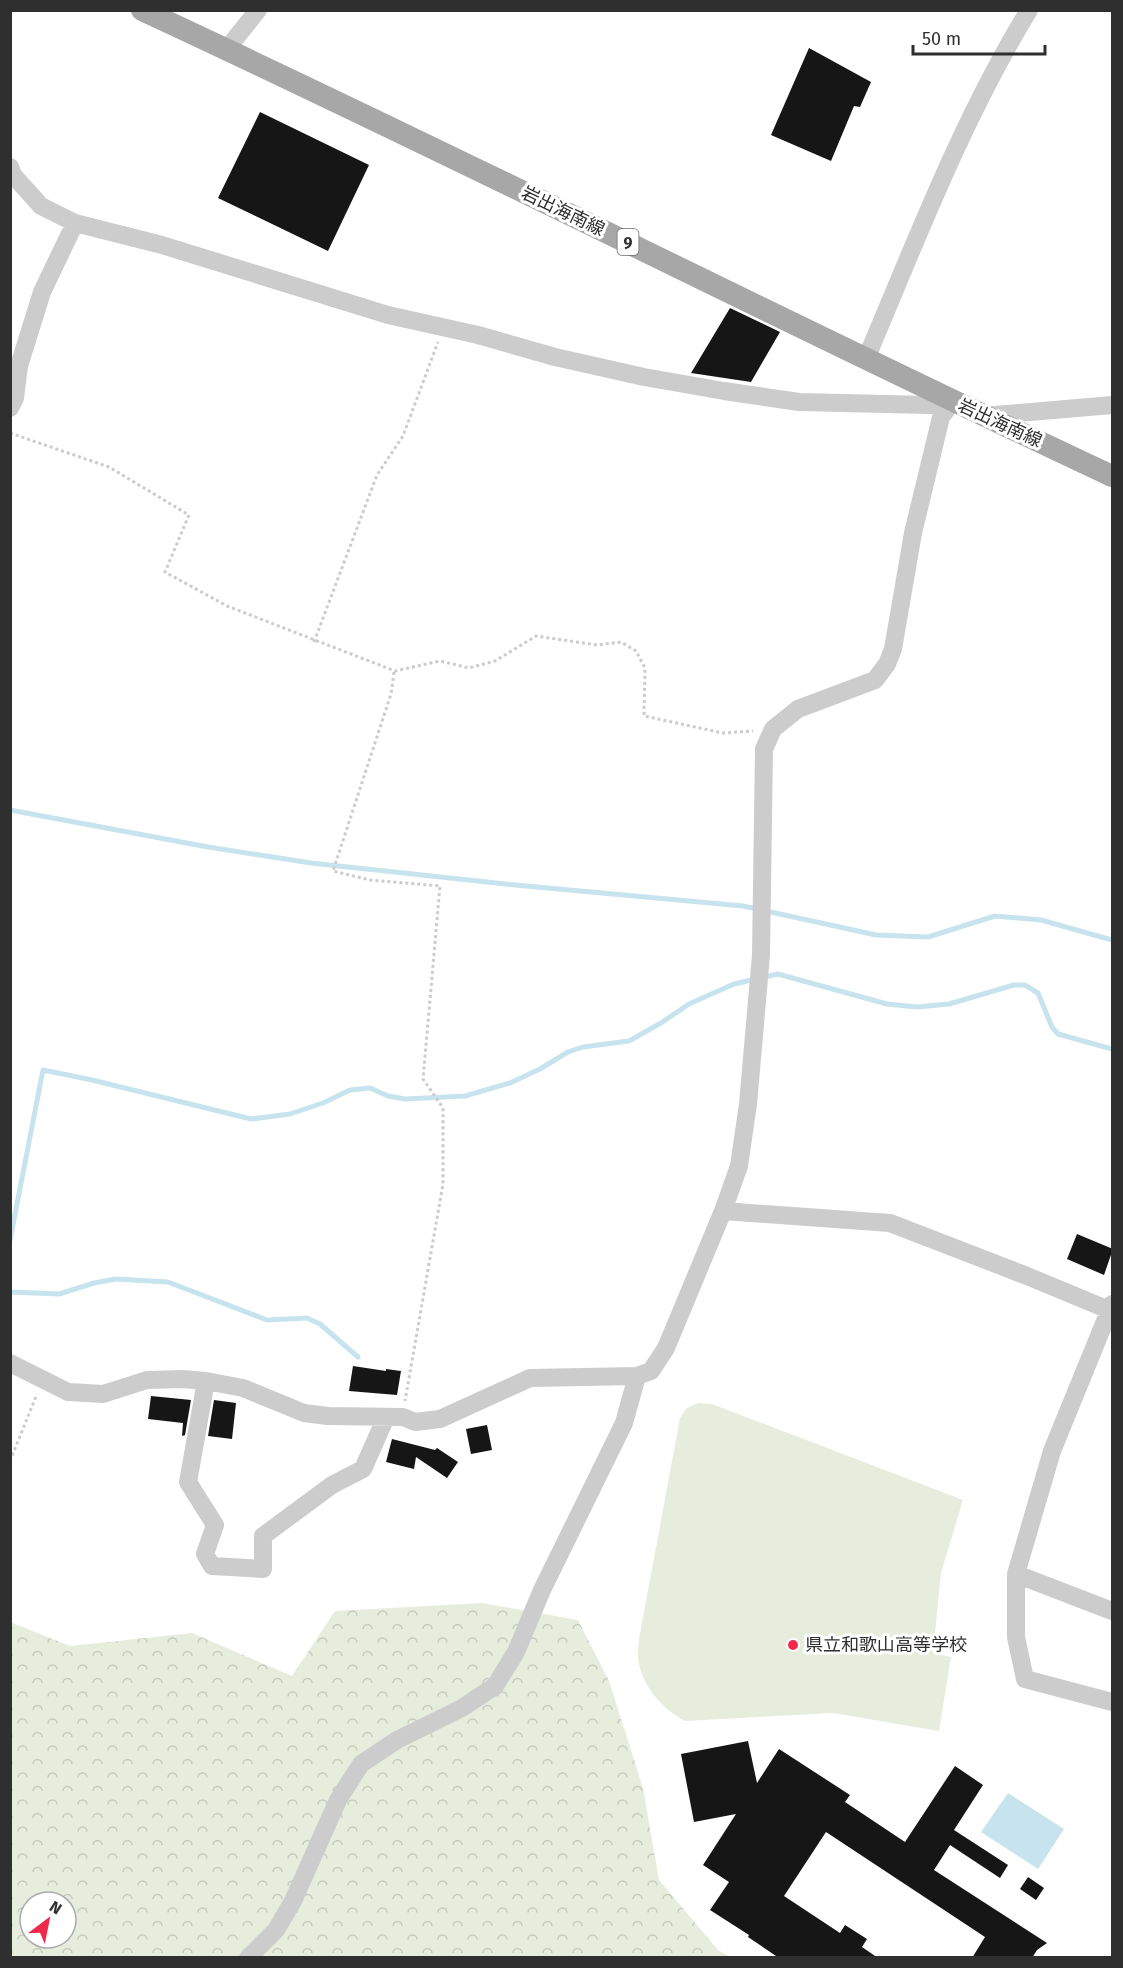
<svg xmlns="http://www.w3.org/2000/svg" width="1123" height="1968" font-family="'Fira Sans','Noto Sans JP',sans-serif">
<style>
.forest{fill:url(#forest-crowns);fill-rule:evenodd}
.green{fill:#e7eddc}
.water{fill:#c7e3ee}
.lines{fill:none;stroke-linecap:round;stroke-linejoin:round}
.stream{stroke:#c7e3ee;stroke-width:5}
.building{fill:#161616}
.path{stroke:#ccc;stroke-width:3;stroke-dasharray:3 3;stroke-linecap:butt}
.minor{stroke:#ccc;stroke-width:18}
.major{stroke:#a7a7a7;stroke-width:22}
.poi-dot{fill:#ee294a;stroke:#fff;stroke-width:2}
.labels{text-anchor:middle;stroke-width:6;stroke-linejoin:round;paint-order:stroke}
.shield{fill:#fff;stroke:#6d6d6d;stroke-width:1.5}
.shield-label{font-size:16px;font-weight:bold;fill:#2f2f2f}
.street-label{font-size:18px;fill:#2f2f2f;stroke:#fff}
.poi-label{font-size:18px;fill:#2f2f2f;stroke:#fff;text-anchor:start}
</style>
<defs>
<pattern id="forest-crowns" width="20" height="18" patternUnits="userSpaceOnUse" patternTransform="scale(1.5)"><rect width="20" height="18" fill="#e7eddc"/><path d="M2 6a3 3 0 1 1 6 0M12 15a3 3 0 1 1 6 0" fill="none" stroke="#c6ccbd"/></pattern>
</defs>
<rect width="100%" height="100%" fill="#fff"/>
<path class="forest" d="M482,1603L578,1620L609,1681L643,1788L659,1880L718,1950L730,1957H11L10,1622L70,1646L192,1633L292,1676L335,1611ZM30,1902H66V1938H30Z"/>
<path class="green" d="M698,1403L712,1404L963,1500L941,1573L933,1653L951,1657L939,1731L833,1713L685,1721C662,1709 641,1685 638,1658C637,1652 639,1645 639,1639L680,1418L687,1408Z"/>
<path class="water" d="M1008,1793L1064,1829L1038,1869L981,1832Z"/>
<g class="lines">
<path class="stream" d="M10,810L208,847L311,863L515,885L743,906L757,909
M766,911L876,935L928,937L995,916L1041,920L1112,940
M10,1240L43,1070L92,1080L251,1119L290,1114L323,1103L350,1090L370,1088L388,1096L405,1099L465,1096L510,1083L540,1069L568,1052L583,1047L629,1041L661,1023L689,1004L734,984L778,974L887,1004L917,1007L949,1004L1014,985H1025L1038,993L1052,1027L1058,1034L1112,1049
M10,1292L59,1294L94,1283L116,1279L168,1282L267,1320L307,1318L320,1324L358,1357"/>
</g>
<path class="building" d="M809,48L871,82L860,107L854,106L831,161L771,135Z
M260,112L369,165L328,251L218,198Z
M730,308L780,332L751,382L691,373Z
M1077,1234L1113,1249L1104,1275L1067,1259Z
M353,1366L386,1371V1369L401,1371L397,1395L349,1391Z
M151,1396L191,1400L185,1435L182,1436L183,1423L148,1419Z
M214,1400L236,1403L232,1439L208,1436Z
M487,1425L492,1450L471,1454L466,1429Z
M392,1439L435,1450L437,1448L458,1462L447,1478L416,1457L414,1469L386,1462Z
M748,1741L757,1783L779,1749L850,1795L845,1802L905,1842L955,1766L983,1785L954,1830L1008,1865L1000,1878L950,1845L934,1870L1047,1943L1037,1950L1032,1958H972L985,1937L826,1832L784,1896L840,1933L845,1925L867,1939L862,1947L878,1958H779L748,1937L749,1935L710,1910L729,1882L703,1865L736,1814L694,1822L681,1754Z
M1028,1877L1044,1888L1036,1900L1020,1889Z"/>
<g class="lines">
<path class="path" d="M10,433L109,467L189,515L165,572L227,606L395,671L440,661L469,668L495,661L536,636L597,645L621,642L636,651L645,668L644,716L723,733L753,731
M314,642L377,475L403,436L438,342
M394,672L391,694L333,871L370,880L440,886L423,1079L443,1108V1184L405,1401
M10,1461L37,1394"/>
<path class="minor" d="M226,50L258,10
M10,167L13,175L41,206L75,223L162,245L388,315L478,335L555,357L644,377L724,391L799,402L928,405L953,401
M866,359C916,241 962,120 1029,10
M10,408L15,398L19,366L42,292L75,223
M983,416L1112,405
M723,1211L890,1223L1027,1276L1109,1310
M1112,1304L1052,1451L1016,1574V1637L1025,1679L1112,1702
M10,1363L68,1392L103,1394L147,1380L182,1379L206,1381L243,1388L304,1413L328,1416L403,1417L415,1422L440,1419L530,1378L637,1376L651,1371L666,1348L723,1211L739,1166L748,1104L761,955L764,749L773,729L798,709L875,680L887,664L893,649L913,533L941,417L953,401
M206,1381L188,1482L215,1525L205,1554L212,1566L263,1569V1536L332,1485L363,1469L386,1417
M1016,1574L1112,1611
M248,1958L276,1930L293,1901L338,1800L361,1764L397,1740L462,1708L495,1686L516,1652L542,1590L624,1423L637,1376"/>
<path class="major" d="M142,10C468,161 787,324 1112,476"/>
</g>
<circle class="poi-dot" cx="793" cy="1645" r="6"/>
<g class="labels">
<rect class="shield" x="617.5" y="229" width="21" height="26" rx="4.5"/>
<g class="shield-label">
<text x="628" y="248">9</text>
</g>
<g class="street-label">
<text transform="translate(563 211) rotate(26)" y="6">岩出海南線</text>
<text transform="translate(1000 423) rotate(25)" y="6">岩出海南線</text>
</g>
<g class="poi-label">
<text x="805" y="1651">県立和歌山高等学校</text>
</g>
</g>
<rect width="1123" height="1968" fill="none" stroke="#2f2f2f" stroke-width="24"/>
<g transform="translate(48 1920) rotate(32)"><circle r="28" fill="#ffffff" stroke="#acacac" stroke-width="1.5"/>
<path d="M0-4.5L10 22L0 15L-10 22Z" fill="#ee294a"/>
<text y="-9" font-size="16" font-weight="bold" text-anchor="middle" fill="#2f2f2f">N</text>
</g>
<path d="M913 45v9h132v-9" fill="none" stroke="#2f2f2f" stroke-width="3"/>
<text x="922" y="45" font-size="18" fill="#2f2f2f" stroke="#ffffff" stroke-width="4.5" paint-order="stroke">50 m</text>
</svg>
